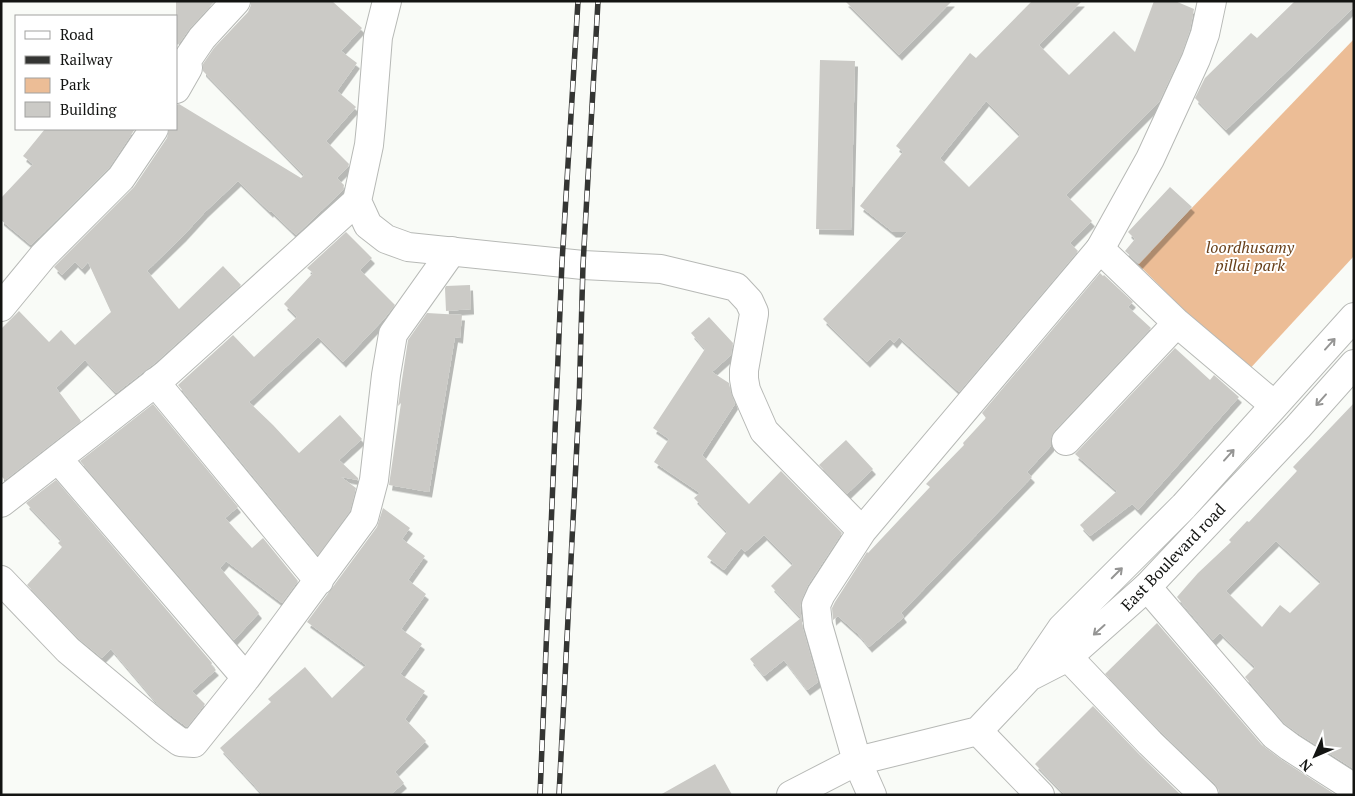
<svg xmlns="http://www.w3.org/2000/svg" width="1355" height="796" font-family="'PT Serif',serif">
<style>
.green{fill:#ecbd96}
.building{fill:#cbcac6;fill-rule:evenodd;filter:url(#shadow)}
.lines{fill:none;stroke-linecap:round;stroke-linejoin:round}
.minor-casing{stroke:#b7b9b6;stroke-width:30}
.tertiary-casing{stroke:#b7b9b6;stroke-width:30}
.secondary-casing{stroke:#b7b9b6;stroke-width:30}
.minor{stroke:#fff;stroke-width:28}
.tertiary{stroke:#fff;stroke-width:28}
.secondary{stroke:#fff;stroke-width:28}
.rail-casing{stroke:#343533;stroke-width:5.5}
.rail{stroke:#fff;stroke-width:4;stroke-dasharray:11;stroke-linecap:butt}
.oneway{stroke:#959594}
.labels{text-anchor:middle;stroke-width:4;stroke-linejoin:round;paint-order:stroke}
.park-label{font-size:16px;font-style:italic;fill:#69401a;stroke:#fff}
.street-label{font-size:16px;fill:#131412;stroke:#fff}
</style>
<defs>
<filter id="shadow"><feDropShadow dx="3" dy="5.5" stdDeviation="0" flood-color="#0004"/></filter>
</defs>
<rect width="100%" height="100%" fill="#f9fbf7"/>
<path class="green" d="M1354,39V256L1246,373L1138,264Z"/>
<path class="building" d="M176,1H215L190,28L178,45L176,43Z
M251,1H332L362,28L341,51L357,63L337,91L356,107L326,141L349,164L348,167L337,178L344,185L343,190L296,235L271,211L270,212L238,181L205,212L183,236L147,271L179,309L223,266L241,285L155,363L116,393L85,360L56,388L81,421L5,480L1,476V329L19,311L49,342L61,330L75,345L111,312L88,262L82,269L75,262L62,275L54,267L134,187L167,138L169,129H176V105L179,104L301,178L304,175L203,71V64L214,48L248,12L251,5Z
M845,1H952L899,55Z
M1032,1H1082L1039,45L1069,75L1114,31L1135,52L1154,1H1175L1194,9L1190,30L1182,53L1159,102L1066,195L1092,221L1070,243L1078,251L959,392L899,337L894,343L890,339L867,362L823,319L907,232H893L860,206L903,152L896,146L970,53L976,58ZM986,101L1020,135L969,187L940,158Z
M1295,1H1354V7L1226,130L1195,98L1205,78L1251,33L1257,38Z
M820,60L855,61L851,230L816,229Z
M45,129H135L109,168L31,245L1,220V198L33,164L23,156Z
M1170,187L1192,207L1139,264L1125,251L1135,239L1128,232Z
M346,232L372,258L360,270L395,305L383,320L343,362L318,337L249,402L273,425L299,453L340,415L362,439L339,460L358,478V480L341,477L356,488L350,511L318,555L178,385L233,335L254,357L297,317L284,304L313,273L307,268Z
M1100,273L1103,276L1104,275L1133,302L1128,307L1151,328L1055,430L1051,438V446L1027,472L1032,477L901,613L904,617L869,647L858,634L838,616L833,620L832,608L835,602L867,552L868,553L930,487L926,484L964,445L963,443L986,418L982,413Z
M470,285L471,309L446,311L445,288L446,286Z
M427,313L462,315L460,338L455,337L429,492L389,485L401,403L398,406L408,340Z
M709,317L733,343L731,355L712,372L729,383L731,393L735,404L702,455L749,504L781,471L842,533L808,585L802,599L800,607L803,629L818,682L807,690L784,660L764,676L750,659L801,618L771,586L793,564L764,535L745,552L741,548L724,570L707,557L727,532L694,498L700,493L654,462L669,439L653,428L705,349L691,333Z
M1175,348L1210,380L1214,375L1239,397L1138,510L1132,504L1090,536L1080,525L1117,491L1075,454Z
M1354,403V769L1299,734L1285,724L1245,677L1255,667L1220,633L1213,640L1177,597L1198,573L1231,542L1229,540L1247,521L1249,522L1297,471L1293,467ZM1276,541L1321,582L1290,613L1280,605L1262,627L1226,591Z
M153,404L238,507L225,518L252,548L263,538L298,581L282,603L226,561L220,568L259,613L234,640L80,461Z
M846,440L873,469L847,494L819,465Z
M56,480L212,663L211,665L216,670L192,691L205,704L187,727L161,708L111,649L102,658L79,639L27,585L62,547L58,543L61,540L26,503Z
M383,508L410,528L402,539L425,556L408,580L426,594L401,629L422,644L400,674L425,691L405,719L426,741L395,772L404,783L390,795H263L220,748L271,702L268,699L305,667L332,698L366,665L307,622L377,527Z
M1157,623L1262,745L1282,760L1336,795H1219V790L1215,784L1161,732L1105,674Z
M1093,706L1139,754L1181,795H1065L1035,764Z
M715,764L732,795H660Z"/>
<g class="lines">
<g class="minor-casing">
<path id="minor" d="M176,89L188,68L187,60L202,38L236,1
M1100,249L1177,323L1274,405
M1,307L43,256L121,178L154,129
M155,382L319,581
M1066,441L1177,323
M58,459L246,678
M1,503L165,375L357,201
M1,580L68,650L165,731L180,742L194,743L246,678L364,518L374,480L386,375L393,334L452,251
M1147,587L1274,735L1290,747L1354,788
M1068,657L1150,743L1204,795
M857,761L872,795"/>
</g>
<g class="tertiary-casing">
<path id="tertiary" d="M387,1L378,37L371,125L369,145L357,201L368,225L386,239L408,247L583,265L661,269L736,287L749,301L754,312V314L744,370V379L746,390L764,431L862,531L821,594L816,605L818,625L857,761
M862,531L1100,249L1150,159L1196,59L1205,34L1212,1
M978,731L1040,795"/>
</g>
<g class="secondary-casing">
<path id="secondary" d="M1030,675L1062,628L1184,506L1354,317
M791,795L857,761L978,731L1029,677L1068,657L1147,587L1298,427L1354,364"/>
</g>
<use href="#minor" class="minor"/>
<use href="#tertiary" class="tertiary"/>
<use href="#secondary" class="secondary"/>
<g class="rail-casing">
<path id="rail" d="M540,795L562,262L578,1
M559,795L579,403L583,265L598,1"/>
</g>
<use href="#rail" class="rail"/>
</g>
<defs><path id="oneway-shaft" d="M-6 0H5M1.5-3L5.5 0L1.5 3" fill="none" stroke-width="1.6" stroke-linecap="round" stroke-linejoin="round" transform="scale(1.25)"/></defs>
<g class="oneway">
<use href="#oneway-shaft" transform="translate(1330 344) rotate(-48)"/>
<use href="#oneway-shaft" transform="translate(1321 400) rotate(132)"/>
<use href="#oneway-shaft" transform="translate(1229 455) rotate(-48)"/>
<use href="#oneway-shaft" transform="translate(1117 573) rotate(-45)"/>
<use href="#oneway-shaft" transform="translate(1099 630) rotate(138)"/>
</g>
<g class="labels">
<g class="park-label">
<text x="1250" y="253">loordhusamy<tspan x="1250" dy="18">pillai park</tspan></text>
</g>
<g class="street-label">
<text transform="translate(1173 557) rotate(-46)" y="6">East Boulevard road</text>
</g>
</g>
<rect width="1355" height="796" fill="none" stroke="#131412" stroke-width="5"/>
<rect x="15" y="15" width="162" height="115" fill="#ffffff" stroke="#a1a1a0"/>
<rect x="25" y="31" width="25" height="8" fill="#ffffff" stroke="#a1a1a0"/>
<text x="60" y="40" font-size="15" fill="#131412">Road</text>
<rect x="25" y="56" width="25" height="8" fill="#343533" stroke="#a1a1a0"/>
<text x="60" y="65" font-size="15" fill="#131412">Railway</text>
<rect x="25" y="78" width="25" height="15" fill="#ecbd96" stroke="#a1a1a0"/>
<text x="60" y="90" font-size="15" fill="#131412">Park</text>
<rect x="25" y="102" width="25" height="15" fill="#cbcac6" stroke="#a1a1a0"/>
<text x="60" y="115" font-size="15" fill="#131412">Building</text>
<g transform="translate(1315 756) rotate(225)" stroke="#ffffff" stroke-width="4" paint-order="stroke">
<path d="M0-4L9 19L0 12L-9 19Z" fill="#131412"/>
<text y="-8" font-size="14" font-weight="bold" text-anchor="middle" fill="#131412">N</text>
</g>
</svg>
